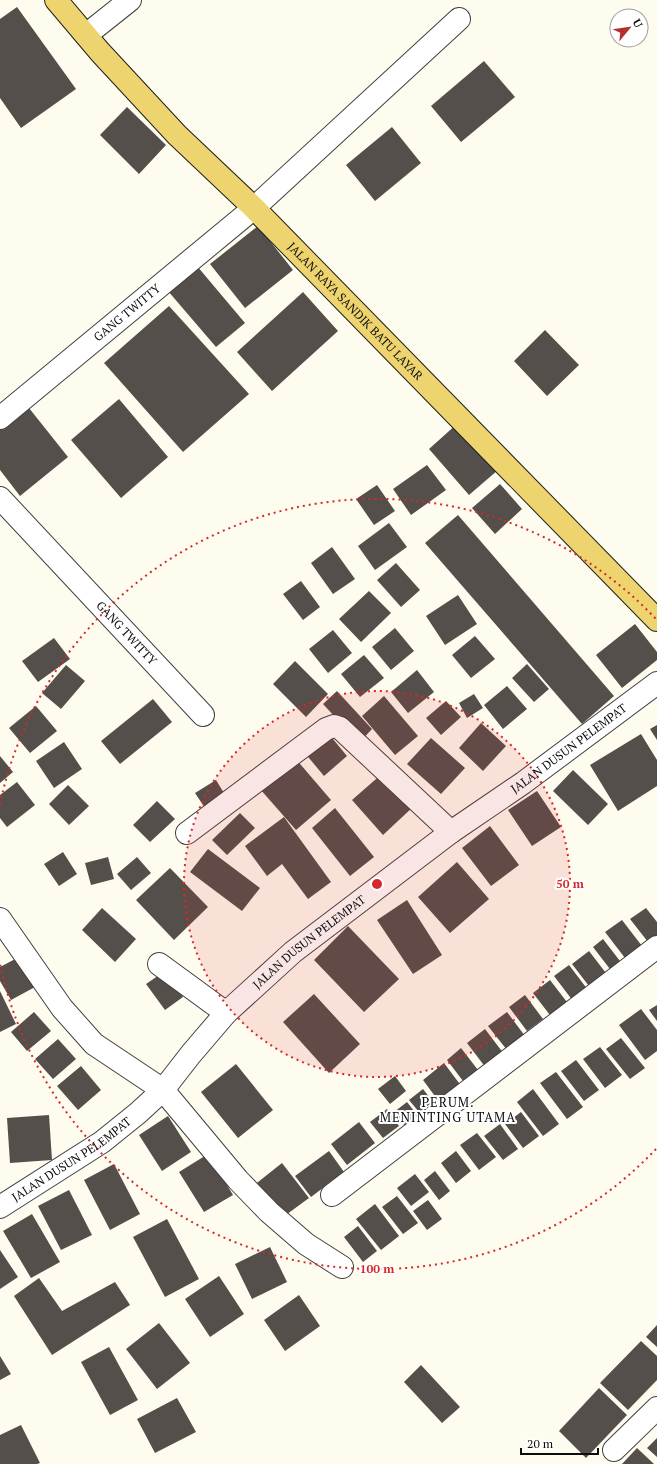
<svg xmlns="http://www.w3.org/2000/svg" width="657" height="1464" font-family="'PT Serif',serif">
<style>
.building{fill:#554f4b}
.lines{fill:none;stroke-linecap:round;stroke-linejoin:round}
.minor-casing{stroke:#404040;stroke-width:24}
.major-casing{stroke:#1e1e1e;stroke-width:24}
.minor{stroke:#fff;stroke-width:22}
.major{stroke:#eed46f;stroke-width:22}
.ring{fill:none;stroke:#d62828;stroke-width:2;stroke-dasharray:2 4}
.labels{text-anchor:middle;stroke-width:4;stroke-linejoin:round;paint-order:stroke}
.street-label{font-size:12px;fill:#0d0d0d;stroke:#fff}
.neighbourhood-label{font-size:13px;letter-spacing:1px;fill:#0d0d0d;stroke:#fff}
.centre{fill:#d62828;stroke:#fff;stroke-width:2}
.ring-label{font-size:12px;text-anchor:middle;font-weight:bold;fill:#d62828;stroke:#fff;stroke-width:4;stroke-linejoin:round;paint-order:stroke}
</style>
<rect width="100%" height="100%" fill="#fefbef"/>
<path class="building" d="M17,7L76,89L21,128L0,98V19Z
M484,61L515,97L461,142L431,106Z
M127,107L166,145L139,174L100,135Z
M392,127L421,163L375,201L346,165Z
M258,226L293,270L245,308L210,264Z
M197,266L245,323L216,347L168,291Z
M303,292L338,331L272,391L237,352Z
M169,306L249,394L183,452L104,363Z
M545,330L579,365L547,396L514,361Z
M119,399L168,457L121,498L71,440Z
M25,403L68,457L20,496L0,470V423Z
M458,423L498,470L469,495L429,449Z
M427,465L446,490L411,515L393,489Z
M500,484L522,509L495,534L472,508Z
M377,485L395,511L374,525L356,499Z
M458,515L614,696L582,724L425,543Z
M389,523L407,547L375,570L358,546Z
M332,547L355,579L333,594L311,563Z
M396,563L420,590L401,607L377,580Z
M301,581L320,607L303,620L283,594Z
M369,591L391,613L361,642L339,619Z
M458,595L477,624L445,645L426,616Z
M635,624L657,652V660L622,688L596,655Z
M395,628L414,651L391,670L372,647Z
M333,630L352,653L328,673L309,649Z
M475,636L495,659L471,678L452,655Z
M54,638L70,659L38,682L22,661Z
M364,655L384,678L360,697L341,674Z
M295,661L328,694L306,717L273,684Z
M527,664L549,689L534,702L512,678Z
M66,665L85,681L61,709L42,693Z
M417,670L434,692L408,713L391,692Z
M507,686L527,709L503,729L484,705Z
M337,691L372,729L359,743L323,704Z
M474,694L483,708L467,718L459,703Z
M384,696L418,736L395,755L362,716Z
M153,699L172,722L120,764L101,741Z
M446,701L461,717L441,735L426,718Z
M36,706L57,731L30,753L9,728Z
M481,723L506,746L483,771L459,748Z
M657,725V740L650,729Z
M328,733L347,756L324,776L304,752Z
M641,734L657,760V786L618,811L590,765Z
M431,738L465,768L441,794L407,764Z
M64,742L82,769L54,788L36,761Z
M0,756L13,772L0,783Z
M295,758L331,800L296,830L260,789Z
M573,770L608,804L588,825L553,791Z
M384,772L414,806L383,835L352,800Z
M216,780L227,798L207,811L195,793Z
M17,782L35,805L7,827L0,818V795Z
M68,785L89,806L69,825L49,804Z
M537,791L561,827L532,846L508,810Z
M157,801L175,819L150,842L133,825Z
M335,808L374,857L350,876L312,828Z
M240,813L255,828L227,855L212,840Z
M284,817L331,882L308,899L282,864L267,876L245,846Z
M490,826L519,865L491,886L462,848Z
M208,849L260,888L242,911L190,872Z
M63,852L77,874L59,886L44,864Z
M108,857L114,879L91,885L85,863Z
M137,857L151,873L131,890L117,874Z
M457,862L489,899L450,933L418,897Z
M170,868L208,907L174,940L136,900Z
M407,900L442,955L413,974L377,920Z
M102,908L136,939L115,962L82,930Z
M646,908L657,922V935L648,942L630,919Z
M622,920L642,946L625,958L605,932Z
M348,926L399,979L364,1012L314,960Z
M603,939L623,965L613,973L593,947Z
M589,951L609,977L592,990L572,964Z
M19,957L35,987L11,1000L0,981V967Z
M569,965L588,990L573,1001L554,976Z
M165,971L183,997L165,1010L146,984Z
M550,980L570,1006L553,1019L533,993Z
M0,991L16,1024L0,1032Z
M314,994L360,1044L329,1073L283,1022Z
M525,995L543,1019L527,1031L509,1007Z
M657,1005V1021L649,1010Z
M641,1009L657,1030V1051L645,1060L619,1025Z
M34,1012L51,1031L27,1051L11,1032Z
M507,1012L525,1036L507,1050L488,1026Z
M485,1029L504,1054L486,1068L467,1043Z
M621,1038L645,1068L630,1079L606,1049Z
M58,1039L76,1059L53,1079L35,1059Z
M600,1047L622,1075L605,1088L583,1059Z
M461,1048L478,1070L463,1081L447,1060Z
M576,1060L599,1090L584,1101L561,1071Z
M444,1063L465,1091L443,1107L423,1080Z
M236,1064L273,1110L238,1138L201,1092Z
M81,1066L101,1090L78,1110L57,1086Z
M556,1072L583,1107L567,1119L540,1083Z
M395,1076L406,1091L390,1104L378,1089Z
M423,1089L433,1102L419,1112L409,1100Z
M533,1089L559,1124L543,1136L517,1102Z
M407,1102L418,1116L405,1126L394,1112Z
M387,1109L399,1126L383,1138L370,1122Z
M521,1112L539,1136L523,1148L505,1124Z
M49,1115L52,1160L10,1163L7,1118Z
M168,1116L191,1152L162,1171L139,1135Z
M359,1122L375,1143L347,1165L331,1144Z
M500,1124L518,1149L503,1160L484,1136Z
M477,1133L496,1157L479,1170L460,1145Z
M329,1151L344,1172L311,1197L295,1176Z
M456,1151L471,1171L456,1183L441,1163Z
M208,1154L233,1195L204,1212L179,1172Z
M282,1163L309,1198L279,1220L253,1186Z
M114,1164L140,1214L110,1230L84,1180Z
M435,1171L450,1191L439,1200L424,1180Z
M415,1174L429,1192L411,1206L397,1188Z
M69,1190L92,1235L61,1250L38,1206Z
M397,1196L418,1223L403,1234L382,1207Z
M428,1200L442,1219L427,1230L413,1211Z
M375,1204L399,1236L381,1250L356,1219Z
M32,1214L60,1262L31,1278L3,1231Z
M167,1219L199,1279L165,1297L133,1237Z
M358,1226L377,1251L363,1262L344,1237Z
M270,1247L287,1282L252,1299L235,1264Z
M0,1250L18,1277L0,1289Z
M219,1276L244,1314L210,1337L185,1299Z
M39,1278L62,1311L115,1282L130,1305L52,1355L14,1296Z
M299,1295L320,1326L285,1351L264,1320Z
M159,1323L190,1363L157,1389L126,1349Z
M657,1325V1347L646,1337Z
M641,1341L657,1356V1380L628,1410L600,1383Z
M109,1347L138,1400L110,1415L81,1362Z
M0,1356L11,1374L0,1380Z
M421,1365L460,1407L442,1423L404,1382Z
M599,1388L627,1415L586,1458L559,1431Z
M177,1398L196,1432L155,1453L137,1419Z
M21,1425L40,1463L37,1464H0V1435Z
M657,1438V1457L647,1448Z
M637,1448L654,1464H622Z"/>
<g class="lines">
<g class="minor-casing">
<g id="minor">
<path d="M86,35L130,0"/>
<path id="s1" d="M0,418L254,208L459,19"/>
<path id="s2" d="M0,498L203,715"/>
<path d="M187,833L326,729L334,726L340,728L451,832"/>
<path d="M0,919L62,1008L94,1044L163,1090L238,1180L269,1212L306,1244L342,1267"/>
<path d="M159,964L226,1013"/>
<path d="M332,1195L657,947"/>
<path id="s3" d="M0,1207L102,1142L138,1113L163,1090L191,1054L226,1013L293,952L451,832L523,783L657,683"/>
<path d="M614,1450L657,1408"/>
</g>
</g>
<g class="major-casing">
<g id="major">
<path id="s4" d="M56,0L100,52L177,135L254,208L657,620"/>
</g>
</g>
<use href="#minor" class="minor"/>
<use href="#major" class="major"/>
</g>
<circle cx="377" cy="884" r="193" fill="#d62828" fill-opacity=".12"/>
<g class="ring">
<circle cx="377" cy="884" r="193"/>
<path d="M656 1149A385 385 0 0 1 0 964M0 804A385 385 0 0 1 656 619"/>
</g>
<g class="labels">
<g class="street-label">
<text dy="4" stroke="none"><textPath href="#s4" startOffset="432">JALAN RAYA SANDIK BATU LAYAR</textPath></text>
<text dy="4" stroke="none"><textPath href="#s1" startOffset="165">GANG TWITTY</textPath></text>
<text dy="4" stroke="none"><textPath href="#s2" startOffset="185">GANG TWITTY</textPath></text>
<text dy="4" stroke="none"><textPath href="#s3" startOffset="734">JALAN DUSUN PELEMPAT</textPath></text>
<text dy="4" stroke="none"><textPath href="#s3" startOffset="410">JALAN DUSUN PELEMPAT</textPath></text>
<text dy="4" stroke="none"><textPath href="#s3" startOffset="86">JALAN DUSUN PELEMPAT</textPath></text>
</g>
<g class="neighbourhood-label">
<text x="448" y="1107">PERUM.<tspan x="448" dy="15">MENINTING UTAMA</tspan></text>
</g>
</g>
<circle cx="377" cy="884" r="6" class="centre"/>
<g class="ring-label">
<text x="570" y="888">50 m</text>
<text x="377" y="1273">100 m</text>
</g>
<g transform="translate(629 28) rotate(61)"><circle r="19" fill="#ffffff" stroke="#9e9e9e"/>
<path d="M0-3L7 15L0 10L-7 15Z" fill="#b33031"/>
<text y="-6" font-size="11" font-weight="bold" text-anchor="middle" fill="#0d0d0d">U</text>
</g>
<path d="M521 1448v6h77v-6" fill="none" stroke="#0d0d0d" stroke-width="2"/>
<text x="527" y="1448" font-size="12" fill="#0d0d0d" stroke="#ffffff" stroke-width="3" paint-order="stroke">20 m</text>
</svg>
